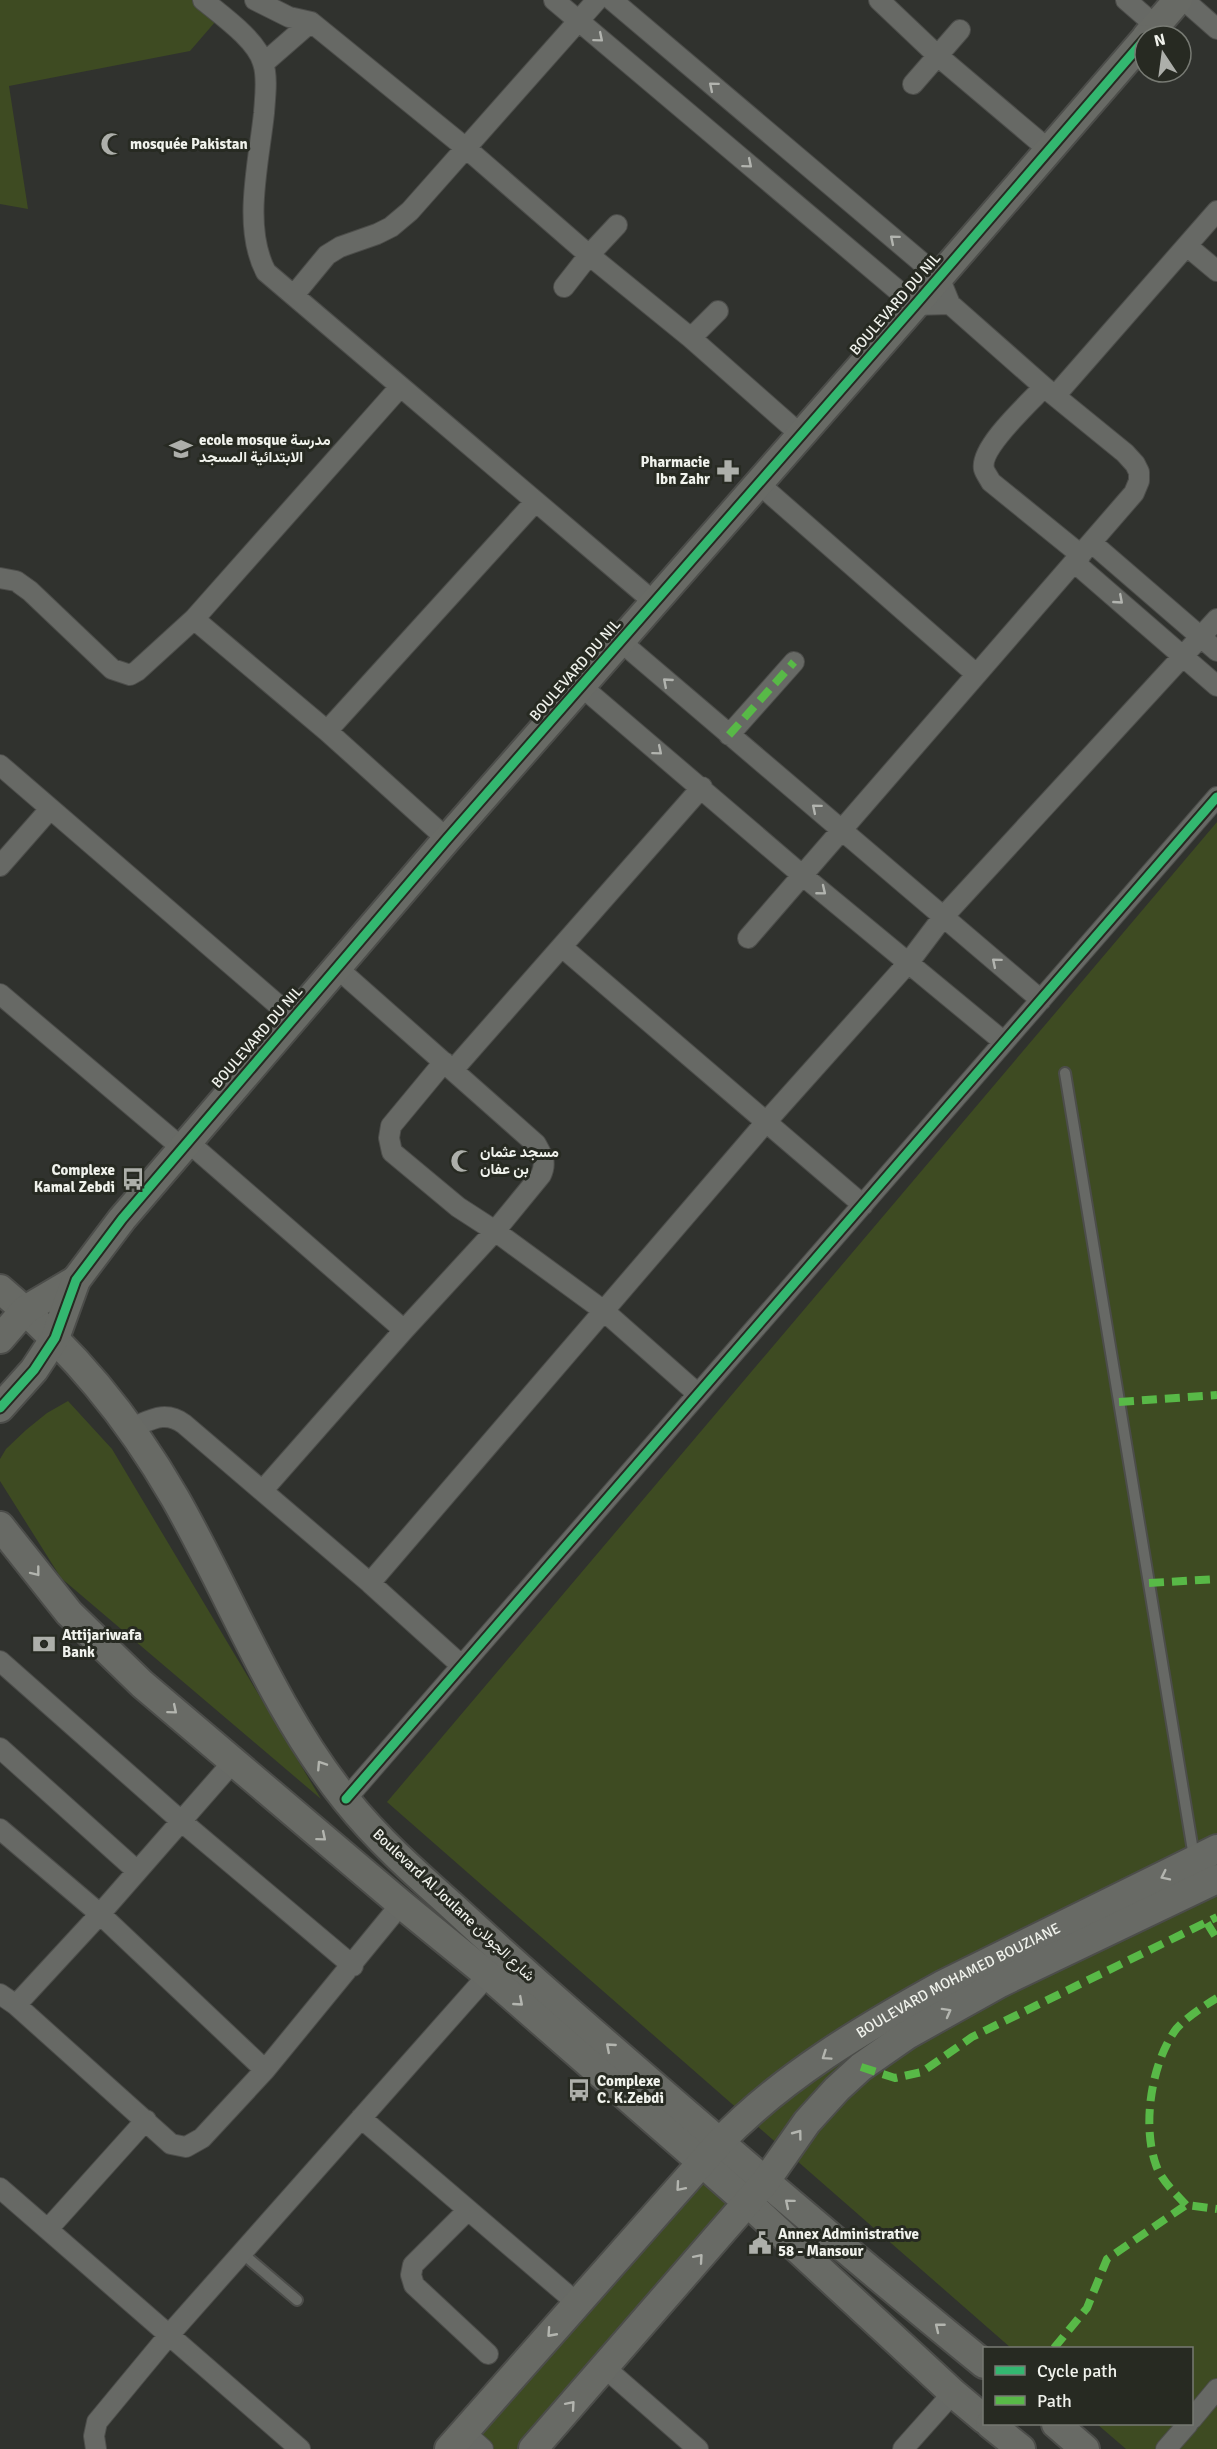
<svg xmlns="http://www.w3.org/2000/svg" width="1217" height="2449" font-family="Signika,Vazirmatn,sans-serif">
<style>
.green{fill:#3e4b22}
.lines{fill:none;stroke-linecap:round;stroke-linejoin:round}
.lane-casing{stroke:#4c4d4a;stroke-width:14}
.street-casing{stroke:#4c4d4a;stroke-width:22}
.secondary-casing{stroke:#4c4d4a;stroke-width:32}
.lane{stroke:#676965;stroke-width:10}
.street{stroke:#676965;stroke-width:20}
.secondary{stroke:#686a65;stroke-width:28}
.quiet{stroke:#58b947;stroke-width:8;stroke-dasharray:15 8;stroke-linecap:butt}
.cycleway-casing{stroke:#272a22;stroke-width:13}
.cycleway{stroke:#33b770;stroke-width:9}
.oneway{stroke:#b2b4af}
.oneway2{stroke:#b3b5af}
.labels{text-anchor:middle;stroke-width:6;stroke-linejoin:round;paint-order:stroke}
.poi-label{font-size:15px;font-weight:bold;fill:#f0f2ec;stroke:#272a22;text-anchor:start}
.street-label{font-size:15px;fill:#f0f2ec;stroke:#272a22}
</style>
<rect width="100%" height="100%" fill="#30322e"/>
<path class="green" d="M0,0H206L222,14L190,51L9,86L28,209L0,204Z
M1217,822V2449H1126L1097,2424H1192V2348H1011L387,1802Z
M68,1401L112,1449L321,1799L61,1578L0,1481V1459L6,1449L26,1430L47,1413Z
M702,2163L747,2202L533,2449H449Z"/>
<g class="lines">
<g class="lane-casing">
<path id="lane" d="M1065,1073L1194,1857
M242,2253L297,2300"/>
</g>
<g class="street-casing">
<path id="street" d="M203,0C221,15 257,40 263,63C268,77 265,98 264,113C259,162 242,227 266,272L654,602
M255,0L289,17L311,22L467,149L589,255L691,338L801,435
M554,0L915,305L950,304
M612,0L939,277L950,304L1044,387L1125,453L1135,464L1139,472V481L1134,493L748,938
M879,0L938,56L1049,150
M1126,0L1156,26
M1184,0L1217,29
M264,63L311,22
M913,84L960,30
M1187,246L1217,271
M564,287L589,255L617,225
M294,295L327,255L340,247L377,234L391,227L410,211L597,0
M691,338L718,311
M1044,387C1029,403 979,448 984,469C985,473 989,478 991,482L1081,555
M1055,396L1217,211
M758,483L976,674
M1092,543L1217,651
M1074,562L1217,686
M0,578L16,581L30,591L112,669L130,675L137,671L194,619L400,387
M194,619L327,731L447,839
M620,641L1041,1000
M581,686L802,875L1004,1042
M327,731L535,502
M729,735L794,662
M0,765L293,1018
M0,866L50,809
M562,947L863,1205
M0,994L182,1148
M444,1062L391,1126L389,1138L392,1152L458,1207L495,1231L604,1311L698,1394
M453,1070L702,787
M187,1141L404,1330
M131,1428C151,1420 165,1410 184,1424L370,1583L462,1666
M263,1490L404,1330L495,1231L541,1175C547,1162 542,1155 536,1144L336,967
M370,1583L766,1122L909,962L943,917L1217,619
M0,1661L181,1821L353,1966
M0,1748L137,1871
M346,1799L1217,797
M0,1829L100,1914L265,2070
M0,1994L16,2005L171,2144L186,2147L202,2138L265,2070L401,1904
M16,2005L100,1914L233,1762
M361,2118L578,2304
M0,2188L300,2449
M468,2210L413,2265L411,2275L414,2285L488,2354
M48,2229L146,2120
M604,2367L698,2449
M1192,2419L1217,2389
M464,2432L483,2449
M96,2449L94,2436L97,2422L169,2335L488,1975
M903,2449L953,2393
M1166,2449L1188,2424"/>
</g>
<g class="secondary-casing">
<g id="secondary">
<path d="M1147,36L1178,0"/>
<path d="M0,1289C73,1350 127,1415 175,1498C232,1598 273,1709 346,1800C377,1839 414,1872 451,1905C491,1942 531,1978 572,2014C708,2133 844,2250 984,2364"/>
<path d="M0,1339L25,1310L76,1280"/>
<path d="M0,1408L34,1370L55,1338L76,1280L122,1219L447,839L915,305L1145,39"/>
<path d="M0,1526L69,1613L142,1684L401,1904L488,1975L747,2202L953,2393L984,2419"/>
<path d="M990,2424L1021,2449"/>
<path d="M1056,2424L1085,2449"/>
<path id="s1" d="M449,2449L719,2143C780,2078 866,2027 944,1984L1217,1849"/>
<path d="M533,2449L765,2182L807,2122L837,2089L861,2067L907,2035L1000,1983L1217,1879"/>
</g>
</g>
<use href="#lane" class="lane"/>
<use href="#street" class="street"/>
<use href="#secondary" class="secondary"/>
<path class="quiet" d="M729,735L794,662
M1119,1402L1217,1395
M1149,1583L1217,1579
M1207,1923L1217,1939
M861,2067L895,2078L922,2072L972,2037L1217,1917
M1186,2205C1176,2194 1161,2180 1156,2165C1142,2126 1151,2066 1174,2032C1181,2021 1205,2005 1217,1998
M1054,2348L1087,2308L1107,2259L1186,2205L1217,2209"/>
<g class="cycleway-casing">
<path id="cycleway" d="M0,1408L34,1370L55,1338L76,1280L122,1219L447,839L915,305L1145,39
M346,1799L1217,797"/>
</g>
<use href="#cycleway" class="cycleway"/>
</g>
<defs><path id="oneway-chevron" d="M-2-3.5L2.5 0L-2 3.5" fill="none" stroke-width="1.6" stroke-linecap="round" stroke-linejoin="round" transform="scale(1.5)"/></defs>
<g class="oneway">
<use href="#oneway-chevron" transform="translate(599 38) rotate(40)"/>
<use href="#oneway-chevron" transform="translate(713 86) rotate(-140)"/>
<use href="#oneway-chevron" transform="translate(748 164) rotate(40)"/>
<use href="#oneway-chevron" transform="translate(894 239) rotate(-140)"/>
<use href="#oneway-chevron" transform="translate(1119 600) rotate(41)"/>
<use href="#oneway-chevron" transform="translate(667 682) rotate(-139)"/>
<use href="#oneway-chevron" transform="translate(658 751) rotate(40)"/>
<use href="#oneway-chevron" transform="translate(816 808) rotate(-140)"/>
<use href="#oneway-chevron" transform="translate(822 891) rotate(39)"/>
<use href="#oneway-chevron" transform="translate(996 962) rotate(-140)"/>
</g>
<g class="oneway2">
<use href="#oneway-chevron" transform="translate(36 1572) rotate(52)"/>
<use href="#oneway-chevron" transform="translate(173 1710) rotate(40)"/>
<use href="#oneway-chevron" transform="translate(321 1765) rotate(-123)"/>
<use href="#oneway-chevron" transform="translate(322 1837) rotate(40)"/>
<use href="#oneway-chevron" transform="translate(1165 1876) rotate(154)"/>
<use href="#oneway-chevron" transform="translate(519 2002) rotate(41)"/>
<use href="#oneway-chevron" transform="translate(947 2012) rotate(-29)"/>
<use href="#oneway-chevron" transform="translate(610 2047) rotate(-139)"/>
<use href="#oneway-chevron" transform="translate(826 2056) rotate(146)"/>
<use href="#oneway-chevron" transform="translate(798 2134) rotate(-53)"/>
<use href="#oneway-chevron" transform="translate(680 2187) rotate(131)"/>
<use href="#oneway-chevron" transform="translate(789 2203) rotate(-140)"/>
<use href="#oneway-chevron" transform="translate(699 2258) rotate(-49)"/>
<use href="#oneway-chevron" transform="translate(939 2327) rotate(-141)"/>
<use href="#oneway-chevron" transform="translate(551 2333) rotate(132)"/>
<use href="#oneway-chevron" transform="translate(571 2405) rotate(-49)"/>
</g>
<defs>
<g id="mosque-bare" transform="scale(1.8)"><path d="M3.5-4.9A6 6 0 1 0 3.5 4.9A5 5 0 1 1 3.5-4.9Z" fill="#adafaa" stroke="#272a22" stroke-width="2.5" paint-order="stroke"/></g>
<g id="school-bare" transform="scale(1.8)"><path d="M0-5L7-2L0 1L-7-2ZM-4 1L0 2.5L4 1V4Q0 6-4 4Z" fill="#adafaa" stroke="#272a22" stroke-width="2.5" paint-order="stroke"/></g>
<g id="pharmacy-bare" transform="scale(1.8)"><path d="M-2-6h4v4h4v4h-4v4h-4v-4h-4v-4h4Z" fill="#adafaa" stroke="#272a22" stroke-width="2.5" paint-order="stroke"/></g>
<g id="bus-bare" transform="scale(1.8)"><path d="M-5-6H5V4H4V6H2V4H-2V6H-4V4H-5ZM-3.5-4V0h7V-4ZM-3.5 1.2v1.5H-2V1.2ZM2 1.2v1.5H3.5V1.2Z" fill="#adafaa" stroke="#272a22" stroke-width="2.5" paint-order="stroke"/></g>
<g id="bank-bare" transform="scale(1.8)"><path d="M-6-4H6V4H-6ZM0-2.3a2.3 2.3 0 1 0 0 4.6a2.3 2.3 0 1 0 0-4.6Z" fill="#adafaa" stroke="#272a22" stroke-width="2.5" paint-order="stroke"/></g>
<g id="civic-bare" transform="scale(1.8)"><path d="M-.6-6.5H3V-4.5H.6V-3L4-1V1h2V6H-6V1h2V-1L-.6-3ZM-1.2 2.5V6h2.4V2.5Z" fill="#adafaa" stroke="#272a22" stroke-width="2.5" paint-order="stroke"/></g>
</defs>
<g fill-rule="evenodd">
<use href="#mosque-bare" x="112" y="144"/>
<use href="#school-bare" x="181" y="449"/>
<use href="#pharmacy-bare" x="728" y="471"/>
<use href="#mosque-bare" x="462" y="1161"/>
<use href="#bus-bare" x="133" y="1179"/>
<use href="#bank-bare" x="44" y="1644"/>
<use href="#bus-bare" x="579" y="2090"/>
<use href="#civic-bare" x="760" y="2243"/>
</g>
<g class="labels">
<g class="poi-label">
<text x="130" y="149">mosquée Pakistan</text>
<text x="199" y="445">ecole mosque مدرسة<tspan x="199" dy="17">الابتدائية المسجد</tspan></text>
<text x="710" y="467" text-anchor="end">Pharmacie<tspan x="710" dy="17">Ibn Zahr</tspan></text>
<text x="480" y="1157">مسجد عثمان<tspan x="480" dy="17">بن عفان</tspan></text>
<text x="115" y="1175" text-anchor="end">Complexe<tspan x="115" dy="17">Kamal Zebdi</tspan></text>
<text x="62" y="1640">Attijariwafa<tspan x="62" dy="17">Bank</tspan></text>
<text x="597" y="2086">Complexe<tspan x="597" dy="17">C. K.Zebdi</tspan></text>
<text x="778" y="2239">Annex Administrative<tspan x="778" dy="17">58 - Mansour</tspan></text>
</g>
<g class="street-label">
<text transform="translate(895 304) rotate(-49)" y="5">BOULEVARD DU NIL</text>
<text transform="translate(575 670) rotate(-49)" y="5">BOULEVARD DU NIL</text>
<text transform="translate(257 1037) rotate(-49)" y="5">BOULEVARD DU NIL</text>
<text transform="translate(454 1905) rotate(43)" y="5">Boulevard Al Joulane شارع الجولان</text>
<text dy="5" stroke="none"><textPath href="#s1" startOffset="699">BOULEVARD MOHAMED BOUZIANE</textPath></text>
</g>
</g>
<rect x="983" y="2347" width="210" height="78" fill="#272a22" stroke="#777a73" stroke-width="1.5"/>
<rect x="995" y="2366" width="30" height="9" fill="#33b770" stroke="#777a73" stroke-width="1.5"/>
<text x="1037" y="2377" font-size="18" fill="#f0f2ec">Cycle path</text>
<rect x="995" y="2396" width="30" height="9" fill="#58b947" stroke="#777a73" stroke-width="1.5"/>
<text x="1037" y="2407" font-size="18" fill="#f0f2ec">Path</text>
<g transform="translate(1163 54) rotate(347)"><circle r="28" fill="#272a22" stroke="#777a73" stroke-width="1.5"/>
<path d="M0-4.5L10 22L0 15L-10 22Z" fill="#adafaa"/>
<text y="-9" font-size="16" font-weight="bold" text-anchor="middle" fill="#f0f2ec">N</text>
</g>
</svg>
